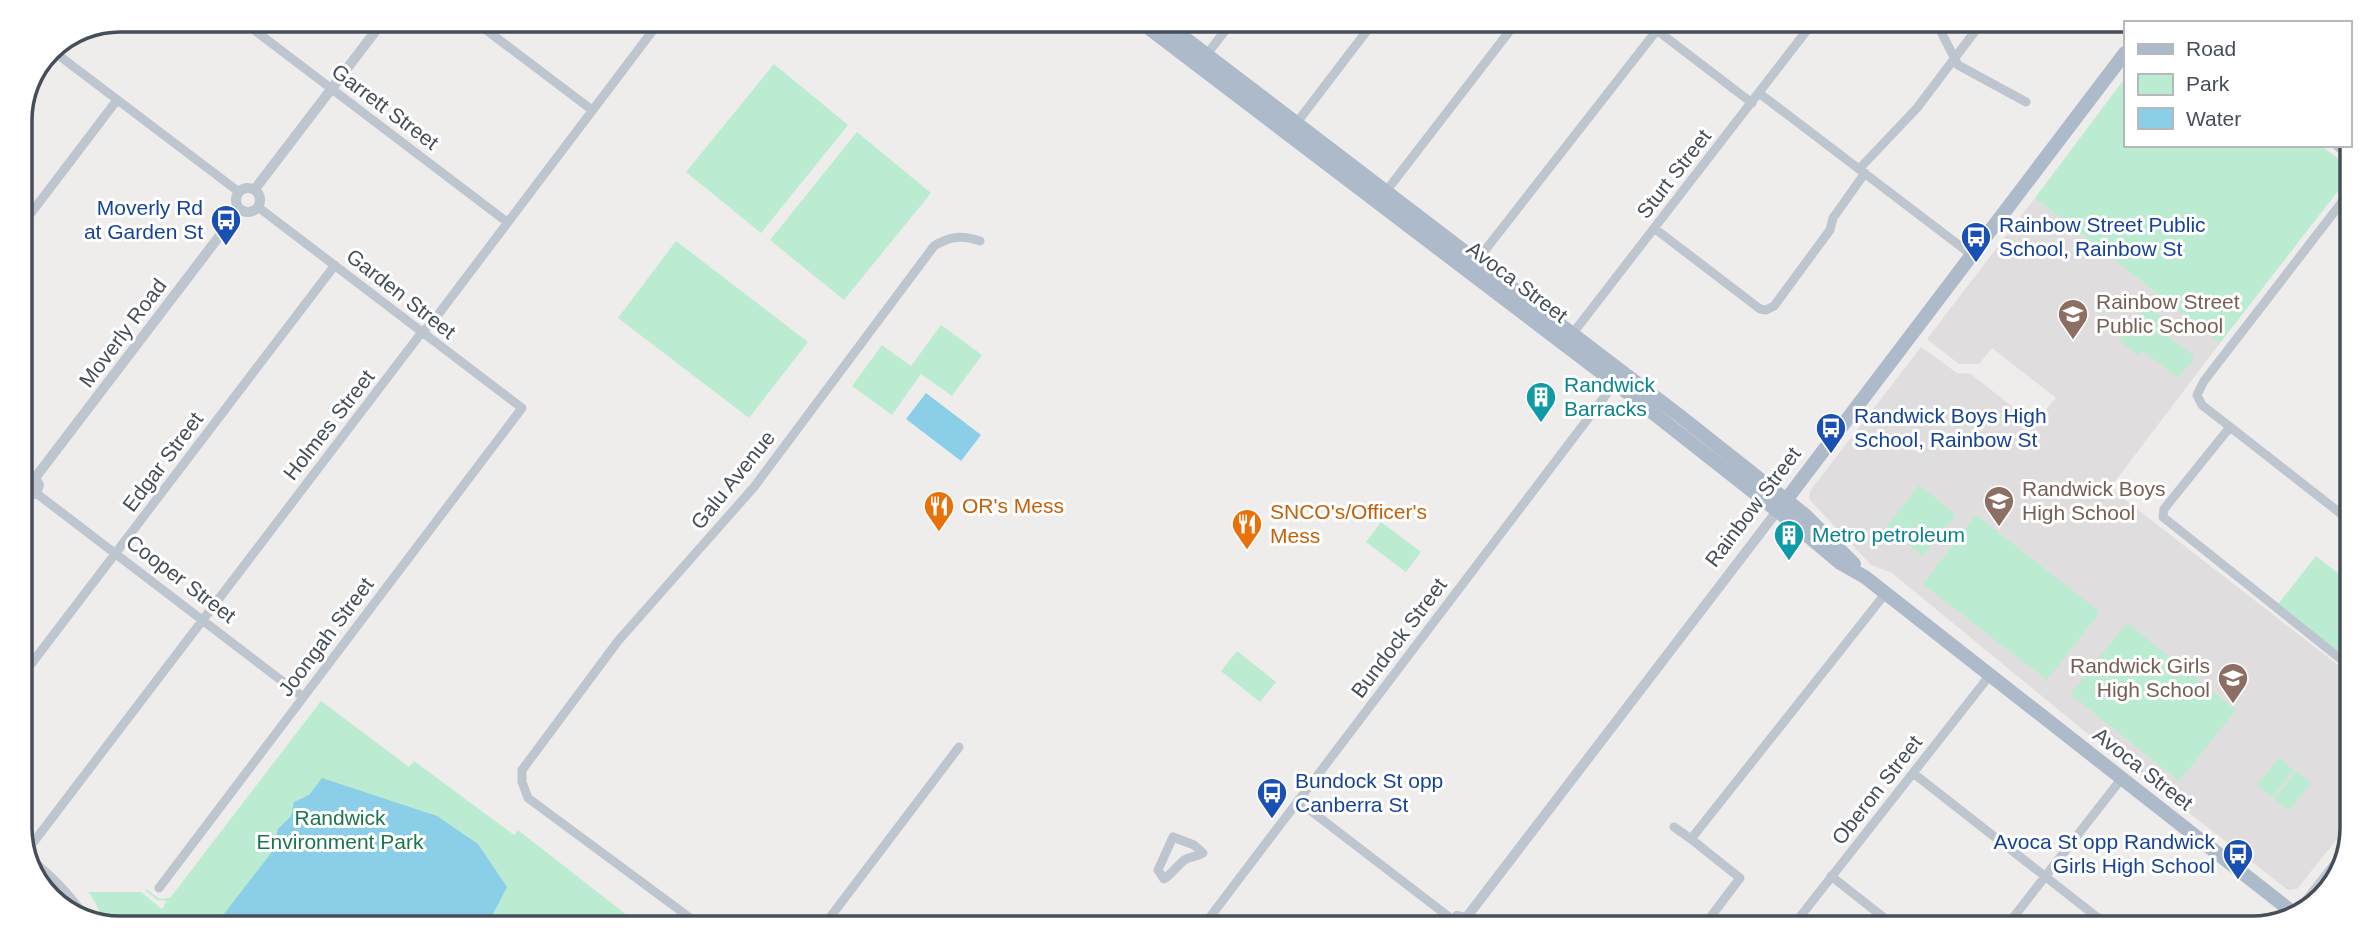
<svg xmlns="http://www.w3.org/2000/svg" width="2372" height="948" font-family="Helvetica,sans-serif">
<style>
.education{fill:#e0ddde}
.green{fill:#bbecd1}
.water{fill:#8acfe7}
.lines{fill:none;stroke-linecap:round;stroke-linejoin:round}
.minor{stroke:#bdc6ce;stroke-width:9}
.tertiary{stroke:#bdc6ce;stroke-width:10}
.secondary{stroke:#bfc8d5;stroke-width:12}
.primary{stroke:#adbaca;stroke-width:14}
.labels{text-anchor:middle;stroke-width:6;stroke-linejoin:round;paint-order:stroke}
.street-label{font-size:21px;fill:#454e59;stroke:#fff}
.transit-label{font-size:21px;fill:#164399;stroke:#fff;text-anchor:start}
.education-label{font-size:21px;fill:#785e54;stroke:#fff;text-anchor:start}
.culture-label{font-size:21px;fill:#0d838f;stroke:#fff;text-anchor:start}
.food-label{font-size:21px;fill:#c56008;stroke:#fff;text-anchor:start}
.park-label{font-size:21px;fill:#1a764d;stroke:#fff}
.rim{fill:none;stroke:#454e59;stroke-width:3.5}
</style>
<rect width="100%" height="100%" fill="#efecec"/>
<path class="education" d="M2035,198L2220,343L2110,488L2347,672L2346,828L2297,889L2288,890L2094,739L1892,573L1871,565L1809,499L1810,491L1921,347L1957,373L1971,374L2034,424L2056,398L1992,348L1979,364H1959L1927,339Z"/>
<path class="green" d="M774,64L848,125L761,233L686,172Z
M2125,78V145H2320L2352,169V173L2220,343L2035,198Z
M857,132L931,193L844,300L770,240Z
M676,241L808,342L749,418L618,318Z
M2146,305L2166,321L2160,330L2195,357L2178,378L2143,351L2139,356L2119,340Z
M941,325L982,355L952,396L921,374L892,415L852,386L882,345L911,366Z
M1919,485L1956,515L1923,556L1886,527Z
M1976,515L2100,612L2047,680L1923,584Z
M1381,522L1421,552L1406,572L1366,542Z
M2316,556L2348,581L2347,658L2278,604Z
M2127,623L2236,710L2179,781L2070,694Z
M1237,651L1276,682L1260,702L1221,671Z
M321,701L409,767L414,761L514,835L518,830L637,923L105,921L89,892H141L162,909L167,901L157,900L145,890L146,889L160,899L170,898Z
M2279,758L2294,770L2272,797L2257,785Z
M2296,771L2311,783L2290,810L2274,799Z"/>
<path class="water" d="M926,393L981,435L961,461L906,419Z
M322,778L437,816L478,844L507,887L493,914L483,923L209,922L208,920L223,915L272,852L278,829L291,816L294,802L309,795Z"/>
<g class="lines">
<path class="minor" d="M241,20L507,222
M473,20L592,110
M1650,25L1752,103
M1938,26L1958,65L2026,102
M49,48L239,192
M1204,58L1231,23
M1759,93L1972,255
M1295,125L1372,24
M2349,143L2352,139
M1859,169L1917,108L1979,26
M1384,194L1515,24
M1654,228L1760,309L1766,310L1774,306L1830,230L1833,218L1865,173
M19,229L117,100
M1475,263L1657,30
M1570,337L1811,25
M2230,427L2164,509L2163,517L2347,664
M36,493L303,697
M2349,520L2202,405L2197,395L2204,381L2352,189
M19,680L335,265
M1913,773L2111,928
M1298,801L1453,920
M1674,827L1691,839
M1173,837L1194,845L1203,853C1197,857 1192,856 1186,859C1179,863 1172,874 1164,879L1158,870Z
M26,852L422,332L431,324L660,21
M28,858C52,875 71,896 88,921
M1831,876L1897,928
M159,888L522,408L258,207
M697,923L528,798L522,782V770L618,641L754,487L934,246C950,236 962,235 980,241
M825,924L959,747
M1204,925L1618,379
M1703,927L1740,878L1691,839L1885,594
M1792,927L1990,675
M2005,928L2122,778"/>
<path class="tertiary" d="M2337,145L2352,157
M236 200a12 12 0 1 1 24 0a12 12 0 1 1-24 0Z
M255,189L384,20
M35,478L240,209
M19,482L26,476L35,478
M19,490L28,496L36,493L39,485L35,478
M1466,918L1781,506
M1451,926L1453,920L1457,916L1466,918"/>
<path class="secondary" d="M2293,913L2306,903L2345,853"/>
<path class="primary" d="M1142,23L1615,383L1789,520L1840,563L1865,577L2296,915
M1165,23L1680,416L1805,515L1854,564
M1786,500L2125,53"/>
</g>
<defs>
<g id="bus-pin" transform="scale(1.575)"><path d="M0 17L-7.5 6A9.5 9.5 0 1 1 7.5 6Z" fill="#1a4fb4" stroke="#fff"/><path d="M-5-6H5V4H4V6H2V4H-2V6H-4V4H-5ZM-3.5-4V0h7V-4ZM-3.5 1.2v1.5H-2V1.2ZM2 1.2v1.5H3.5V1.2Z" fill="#fff"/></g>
<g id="school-pin" transform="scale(1.575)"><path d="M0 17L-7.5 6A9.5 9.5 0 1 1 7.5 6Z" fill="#8d6e63" stroke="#fff"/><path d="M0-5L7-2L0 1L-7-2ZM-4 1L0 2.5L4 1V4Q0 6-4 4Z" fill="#fff"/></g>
<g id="building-pin" transform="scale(1.575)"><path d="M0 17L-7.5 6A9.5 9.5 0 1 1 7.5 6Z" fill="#0f9aa8" stroke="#fff"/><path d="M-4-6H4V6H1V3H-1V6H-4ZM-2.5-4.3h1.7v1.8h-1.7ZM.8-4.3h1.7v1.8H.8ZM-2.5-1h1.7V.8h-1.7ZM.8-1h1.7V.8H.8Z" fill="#fff"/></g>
<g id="restaurant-pin" transform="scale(1.575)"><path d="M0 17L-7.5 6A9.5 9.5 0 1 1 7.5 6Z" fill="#e8710a" stroke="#fff"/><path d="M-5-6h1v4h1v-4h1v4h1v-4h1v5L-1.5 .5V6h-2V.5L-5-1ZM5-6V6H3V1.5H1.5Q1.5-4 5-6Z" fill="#fff"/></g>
</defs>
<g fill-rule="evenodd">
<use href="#bus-pin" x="226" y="220"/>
<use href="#bus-pin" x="1976" y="237"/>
<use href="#school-pin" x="2073" y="314"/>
<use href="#building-pin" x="1541" y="397"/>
<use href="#bus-pin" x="1831" y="428"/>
<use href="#school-pin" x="1999" y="501"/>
<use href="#restaurant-pin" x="939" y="506"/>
<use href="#restaurant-pin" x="1247" y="524"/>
<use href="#building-pin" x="1789" y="535"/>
<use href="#school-pin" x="2233" y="678"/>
<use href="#bus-pin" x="1272" y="793"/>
<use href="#bus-pin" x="2238" y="854"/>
</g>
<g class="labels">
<g class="street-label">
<text transform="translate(385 107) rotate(37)" y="7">Garrett Street</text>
<text transform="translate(1674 174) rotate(-52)" y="7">Sturt Street</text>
<text transform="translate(1517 282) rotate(37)" y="7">Avoca Street</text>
<text transform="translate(401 294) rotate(38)" y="7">Garden Street</text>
<text transform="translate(123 333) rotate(-53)" y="7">Moverly Road</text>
<text transform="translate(329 425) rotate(-52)" y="7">Holmes Street</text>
<text transform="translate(163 462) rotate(-53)" y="7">Edgar Street</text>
<text transform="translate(733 480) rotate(-51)" y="7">Galu Avenue</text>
<text transform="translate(1753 507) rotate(-53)" y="7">Rainbow Street</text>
<text transform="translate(181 579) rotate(37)" y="7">Cooper Street</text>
<text transform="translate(326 637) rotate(-53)" y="7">Joongah Street</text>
<text transform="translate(1399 638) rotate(-53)" y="7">Bundock Street</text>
<text transform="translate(2143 769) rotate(38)" y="7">Avoca Street</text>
<text transform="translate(1877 790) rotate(-52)" y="7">Oberon Street</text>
</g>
<g class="transit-label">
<text x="203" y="215" text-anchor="end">Moverly Rd<tspan x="203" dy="24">at Garden St</tspan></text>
<text x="1999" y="232">Rainbow Street Public<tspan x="1999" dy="24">School, Rainbow St</tspan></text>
<text x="1854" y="423">Randwick Boys High<tspan x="1854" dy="24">School, Rainbow St</tspan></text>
<text x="1295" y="788">Bundock St opp<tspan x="1295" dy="24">Canberra St</tspan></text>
<text x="2215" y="849" text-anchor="end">Avoca St opp Randwick<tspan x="2215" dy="24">Girls High School</tspan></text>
</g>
<g class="education-label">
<text x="2096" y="309">Rainbow Street<tspan x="2096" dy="24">Public School</tspan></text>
<text x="2022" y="496">Randwick Boys<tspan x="2022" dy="24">High School</tspan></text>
<text x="2210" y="673" text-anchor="end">Randwick Girls<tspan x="2210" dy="24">High School</tspan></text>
</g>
<g class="culture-label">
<text x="1564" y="392">Randwick<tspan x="1564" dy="24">Barracks</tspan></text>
<text x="1812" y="542">Metro petroleum</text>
</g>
<g class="food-label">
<text x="962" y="513">OR's Mess</text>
<text x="1270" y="519">SNCO's/Officer's<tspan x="1270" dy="24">Mess</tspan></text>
</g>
<g class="park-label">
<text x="340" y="825">Randwick<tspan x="340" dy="24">Environment Park</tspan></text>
</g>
</g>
<path d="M0 0H2372V948H0ZM120 32H2252A88 88 0 0 1 2340 120V828A88 88 0 0 1 2252 916H120A88 88 0 0 1 32 828V120A88 88 0 0 1 120 32Z" fill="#fff" fill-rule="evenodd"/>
<path class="rim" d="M120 32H2252A88 88 0 0 1 2340 120V828A88 88 0 0 1 2252 916H120A88 88 0 0 1 32 828V120A88 88 0 0 1 120 32Z"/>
<rect x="2124" y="21" width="228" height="126" fill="#ffffff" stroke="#b5b8bd" stroke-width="2"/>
<rect x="2138" y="44" width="35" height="10" fill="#adbaca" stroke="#b5b8bd" stroke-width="2"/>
<text x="2186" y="56" font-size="21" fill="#454e59">Road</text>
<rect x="2138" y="74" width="35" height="21" fill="#bbecd1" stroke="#b5b8bd" stroke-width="2"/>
<text x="2186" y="91" font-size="21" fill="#454e59">Park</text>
<rect x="2138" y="108" width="35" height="21" fill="#8acfe7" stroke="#b5b8bd" stroke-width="2"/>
<text x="2186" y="126" font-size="21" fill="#454e59">Water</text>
</svg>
